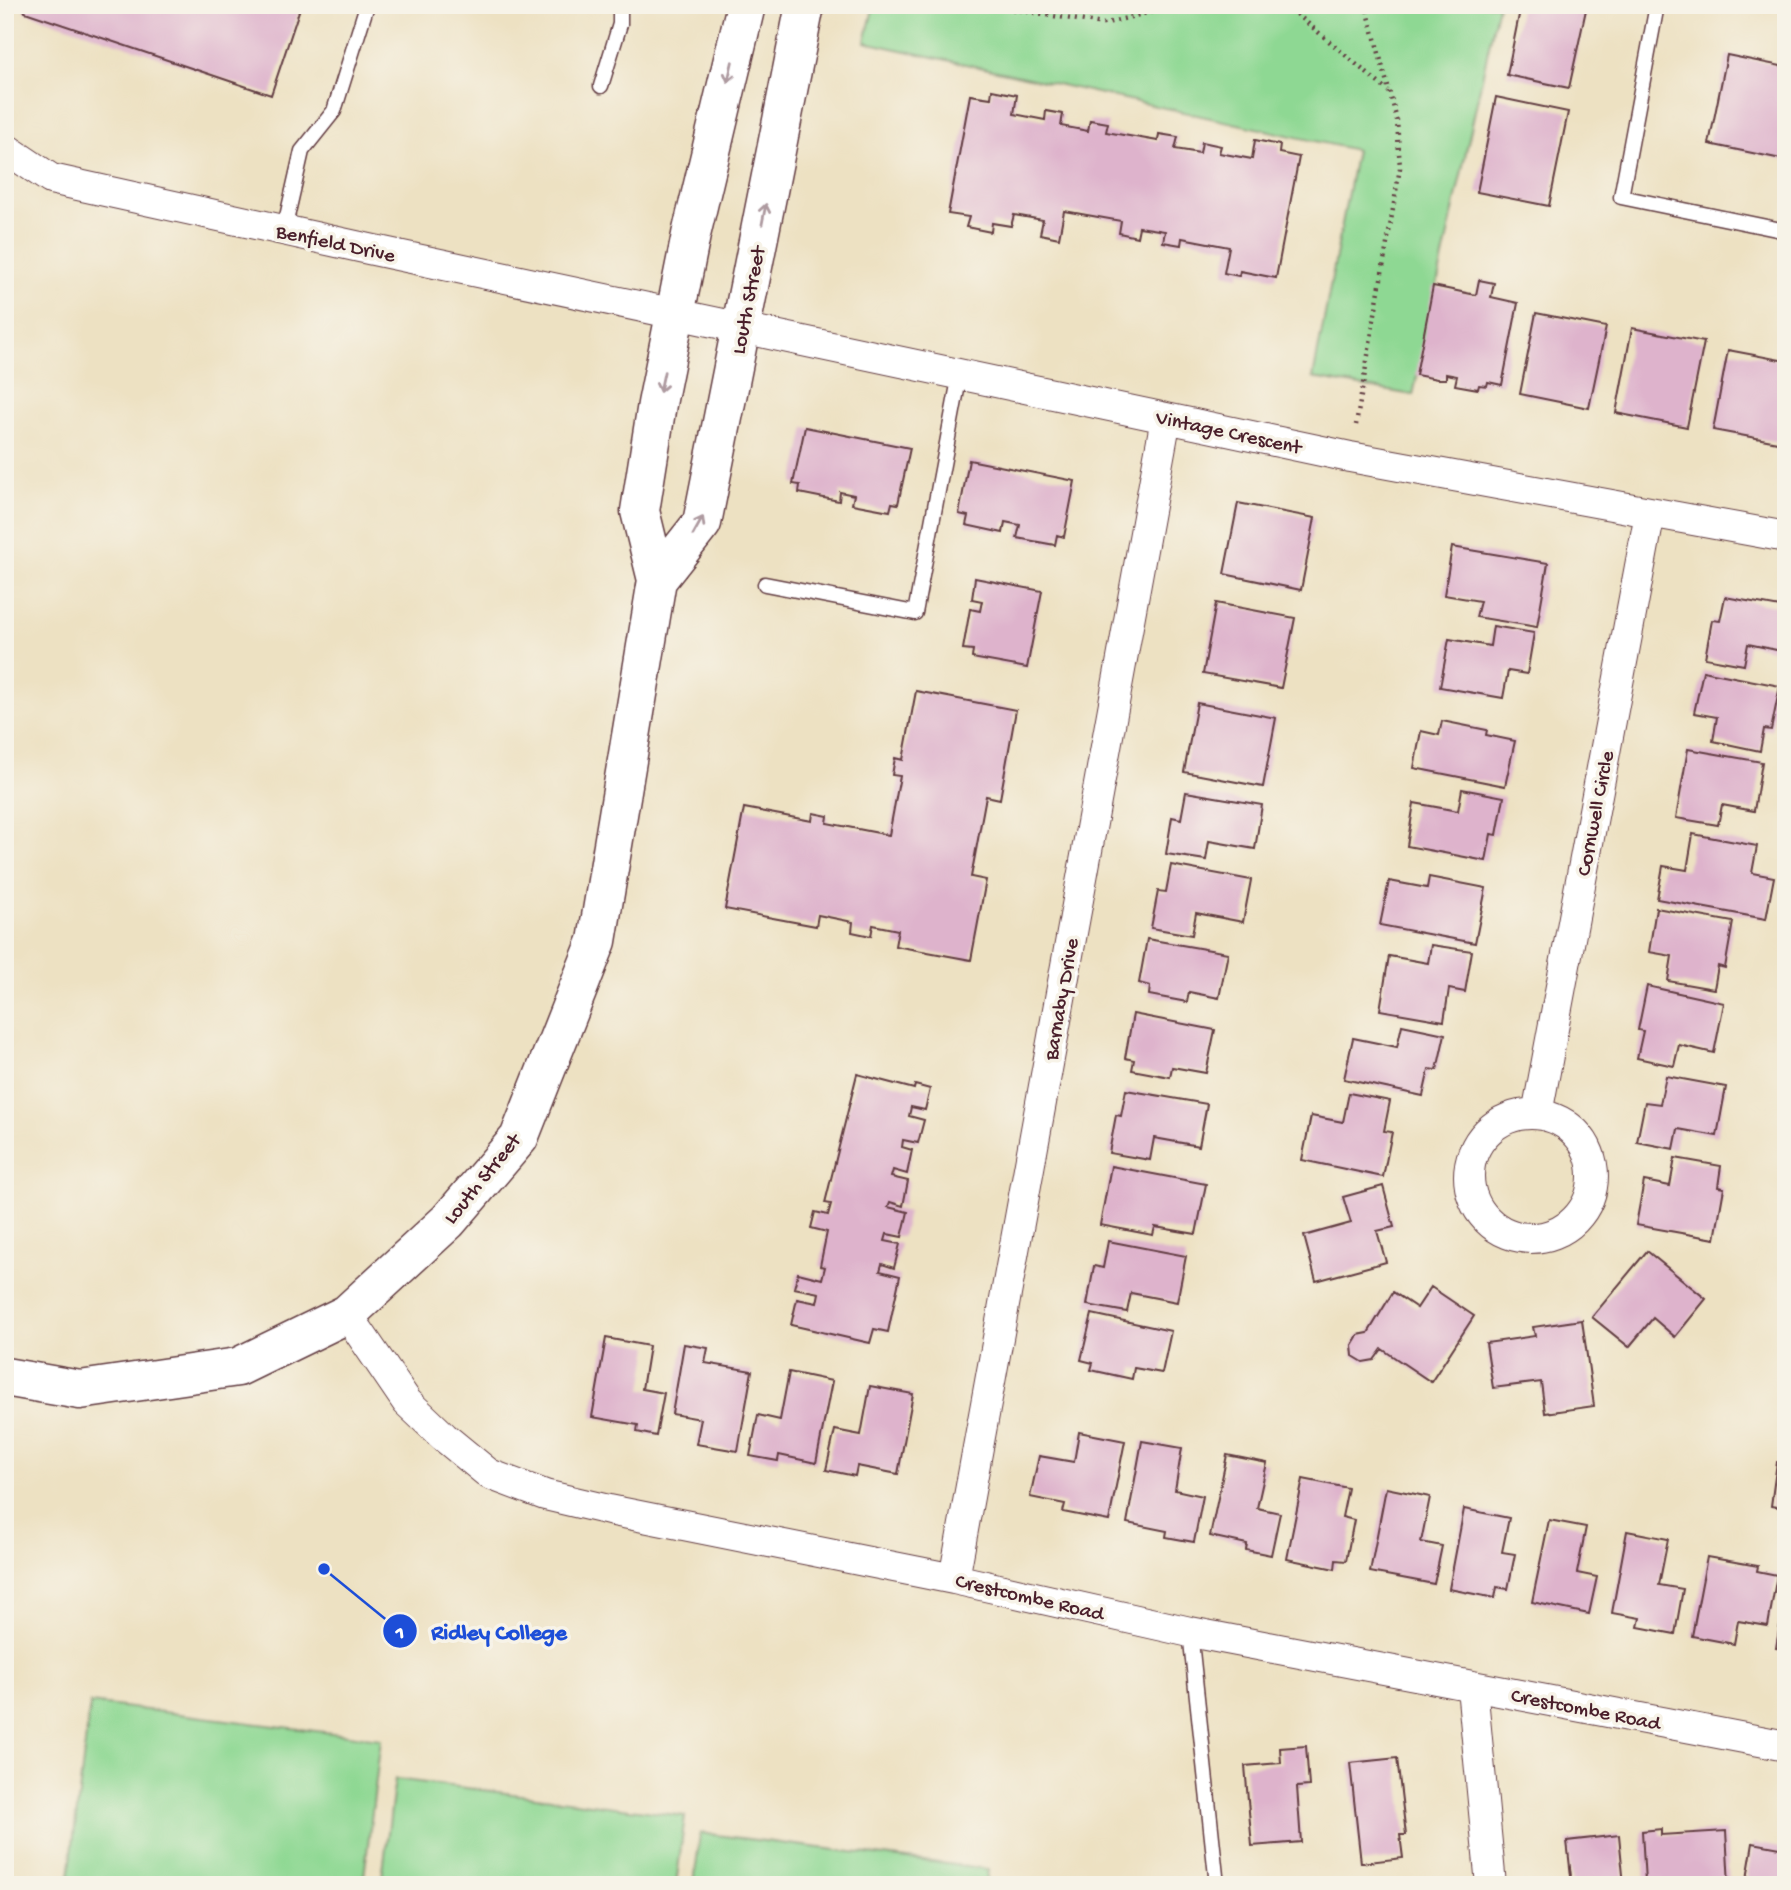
<svg xmlns="http://www.w3.org/2000/svg" width="1791" height="1890" font-family="'Gochi Hand',sans-serif">
<style>
.green{fill:#8ed893;stroke:#6c7c5f;stroke-width:2}
.building{fill:#deb3cc}
.lines{fill:none;stroke-linecap:round;stroke-linejoin:round}
.service-casing{stroke:#623c42;stroke-width:17}
.minor-casing{stroke:#623c42;stroke-width:32}
.secondary-casing{stroke:#623c42;stroke-width:41}
.path{stroke:#623c42;stroke-width:4.5;stroke-dasharray:2 5;stroke-linecap:butt}
.service{stroke:#fff;stroke-width:14}
.minor{stroke:#fff;stroke-width:30}
.secondary{stroke:#fff;stroke-width:38}
.oneway{stroke:#ae9aa0}
.labels{text-anchor:middle;stroke-width:7;stroke-linejoin:round;paint-order:stroke}
.street-label{font-size:21px;fill:#4a1f2b;stroke:#f7f3e8}
.leader{fill:none;stroke:#1d4ed8;stroke-width:2.5}
.callout-dot{fill:#1d4ed8;stroke:#f7f3e8;stroke-width:2.5}
.mark-label{font-size:21px;text-anchor:middle;font-weight:bold;fill:#fff}
.callout-label{font-size:23px;text-anchor:middle;font-weight:bold;fill:#1d4ed8;stroke:#f7f3e8;stroke-width:7;stroke-linejoin:round;paint-order:stroke}
</style>
<rect width="100%" height="100%" fill="#f7f3e8"/>
<filter id="ink" filterUnits="userSpaceOnUse"><feTurbulence type="fractalNoise" baseFrequency=".0143" numOctaves="2"/><feDisplacementMap in="SourceGraphic" scale="14" xChannelSelector="R" yChannelSelector="G"/><feConvolveMatrix kernelMatrix="1 2 1 2 8 2 1 2 1" color-interpolation-filters="sRGB"/></filter>
<filter id="wash" filterUnits="userSpaceOnUse"><feTurbulence type="fractalNoise" baseFrequency=".00686" numOctaves="4" result="noise"/><feDisplacementMap in="SourceGraphic" scale="28" xChannelSelector="R" yChannelSelector="G"/><feGaussianBlur stdDeviation="1.57" result="paint"/><feColorMatrix in="noise" values="0 0 0 0 0 0 0 0 0 0 0 0 0 0 0 0 0 1.4 0 .05"/><feComposite in="paint" operator="in"/></filter>
<g filter="url(#wash)">
<rect width="100%" height="100%" fill="#ede1c2"/>
<path class="green" d="M874,5H1498L1413,395L1313,378L1356,150L865,42Z
M90,1703L381,1739L363,1885H68Z
M395,1779L685,1816L676,1885H381Z
M700,1833L988,1869L986,1885H694Z"/>
<g id="blocks">
<path class="building" d="M22,5H301L271,95L25,12Z
M1521,5H1587L1569,88L1507,75Z
M1727,55L1786,67V160L1709,144Z
M992,90L1017,95L1014,114L1045,120L1046,111L1063,114L1061,126L1088,131L1090,120L1108,123L1106,132L1158,141L1159,134L1178,137L1175,149L1200,153L1202,142L1221,146L1219,153L1252,159L1255,140L1280,145L1279,153L1299,157L1276,278L1240,271L1239,276L1224,273L1229,247L1182,238L1181,245L1163,242L1165,231L1139,227L1137,237L1119,233L1121,221L1064,211L1059,238L1040,234L1043,220L1014,215L1011,226L992,223L991,232L966,227L969,217L948,214L970,95L991,98Z
M1496,97L1568,112L1549,206L1477,192Z
M1479,280L1494,283L1491,297L1518,303L1502,385L1488,382L1487,386L1479,385L1478,389L1455,385L1457,376L1446,374V379H1437L1416,375L1433,286L1476,295Z
M1536,313L1606,327L1589,408L1520,394Z
M1632,328L1704,342L1687,427L1616,413Z
M1728,350L1786,361V427L1783,443L1713,430Z
M805,427L910,448L898,504L892,503L890,511L852,504L854,495L840,492L839,501L799,493L800,485L793,484Z
M969,460L1075,481L1064,537L1057,535L1055,545L1017,538L1020,525L1005,522L1003,533L966,525L968,516L959,514Z
M1238,503L1315,518L1301,590L1224,574Z
M1452,547L1548,563L1537,627L1476,617L1480,601L1444,595Z
M975,578L1042,591L1027,668L972,658L973,650L963,649L970,609L980,611L982,601L972,599Z
M1725,597L1786,608V652L1748,644L1744,665L1705,658L1712,620L1720,621Z
M1216,603L1295,618L1281,688L1203,674Z
M1493,626L1534,633L1527,674L1508,671L1503,698L1440,687L1449,639L1490,646Z
M1703,671L1780,686L1771,730L1764,729L1760,751L1713,741L1717,717L1694,713Z
M916,691L1016,710L1000,799L986,796L971,877L986,880L971,960L895,946L898,930L873,925L871,936L852,932L853,922L818,915L816,926L725,909L744,808L812,821L813,813L828,816L827,823L889,835L900,776L892,775L895,758L903,760Z
M1197,703L1276,718L1263,787L1184,772Z
M1442,721L1487,730L1486,735L1515,741L1505,786L1414,768L1421,731L1439,735Z
M1688,749L1762,762L1754,811L1722,805L1718,825L1676,818Z
M1462,789L1504,797L1497,835L1491,834L1486,861L1407,846L1414,803L1458,811Z
M1186,792L1262,805L1255,849L1209,841L1206,860L1166,854L1172,817L1181,819Z
M1693,834L1757,846L1752,873L1774,877L1766,919L1657,899L1663,866L1687,870Z
M1171,865L1251,880L1243,922L1196,913L1192,935L1151,928L1158,891L1166,892Z
M1429,877L1486,888L1475,943L1380,925L1389,881L1427,888Z
M1656,908L1733,922L1725,968L1718,966L1714,989L1668,981L1672,956L1649,952Z
M1147,939L1228,953L1219,998L1189,992L1187,1002L1149,995L1150,986L1139,983Z
M1431,945L1472,951L1465,992L1449,989L1444,1021L1380,1010L1389,956L1428,963Z
M1647,986L1724,1003L1714,1053L1679,1045L1674,1066L1637,1058L1643,1031L1638,1030Z
M1133,1014L1215,1030L1206,1073L1172,1067L1170,1077L1132,1070L1134,1060L1125,1058Z
M1402,1025L1445,1034L1437,1070L1429,1069L1423,1096L1344,1079L1353,1038L1397,1047Z
M857,1074L914,1089L915,1085L930,1089L925,1110L911,1107L909,1116L924,1120L918,1143L903,1140L902,1147L912,1150L907,1174L893,1170L891,1177L908,1181L903,1206L890,1202L888,1207L908,1212L902,1237L887,1234L885,1241L900,1244L894,1268L882,1264L880,1271L900,1276L888,1332L874,1329L870,1343L791,1325L797,1299L817,1303L819,1293L794,1288L798,1273L822,1279L825,1267L820,1266L827,1232L811,1228L815,1212L828,1215L831,1204L825,1203Z
M1666,1076L1726,1087L1717,1136L1678,1129L1674,1149L1637,1142L1645,1102L1660,1104Z
M1126,1090L1207,1104L1199,1146L1154,1138L1150,1160L1109,1153L1116,1115L1121,1116Z
M1349,1093L1390,1101L1384,1131L1392,1132L1383,1177L1302,1160L1311,1116L1343,1122Z
M1675,1158L1721,1166L1718,1187L1724,1188L1715,1239L1636,1225L1644,1181L1670,1186Z
M1111,1166L1206,1184L1196,1234L1155,1227L1153,1235L1100,1225Z
M1383,1186L1394,1227L1377,1231L1386,1262L1316,1281L1304,1236L1351,1223L1343,1197Z
M1108,1241L1186,1256L1177,1302L1131,1293L1127,1312L1087,1305L1094,1266L1103,1268Z
M1647,1251L1706,1299L1675,1337L1653,1318L1629,1347L1592,1317Z
M1431,1287L1474,1316L1431,1382L1382,1349L1374,1360L1363,1362L1353,1356L1352,1345L1358,1335L1368,1333L1393,1292L1417,1308Z
M1092,1314L1171,1331L1162,1373L1134,1368L1132,1379L1091,1370L1093,1363L1081,1360Z
M1582,1320L1594,1406L1545,1413L1541,1382L1493,1388L1486,1343L1535,1336L1533,1327Z
M606,1338L649,1346L642,1389L664,1393L656,1436L637,1432L638,1425L592,1417Z
M684,1344L708,1348L705,1363L752,1371L738,1451L696,1444L701,1419L672,1414Z
M789,1372L832,1381L816,1463L779,1455L778,1461L750,1456L758,1415L780,1420Z
M870,1386L913,1394L898,1474L857,1466L855,1476L826,1470L835,1430L861,1435Z
M1079,1432L1125,1441L1109,1521L1063,1512L1065,1504L1030,1497L1039,1456L1074,1462Z
M1142,1441L1182,1448L1175,1490L1203,1496L1194,1542L1166,1537L1167,1531L1127,1523Z
M1227,1455L1267,1463L1257,1508L1280,1513L1271,1555L1246,1550L1247,1544L1210,1536Z
M1777,1462L1786,1463V1508L1771,1506Z
M1303,1479L1348,1488L1342,1517L1354,1520L1346,1561L1336,1560L1335,1569L1287,1559Z
M1386,1488L1430,1497L1421,1542L1442,1546L1434,1584L1370,1572Z
M1464,1509L1509,1518L1502,1552L1515,1554L1508,1589L1497,1587L1495,1598L1449,1589Z
M1549,1520L1586,1527L1577,1573L1597,1577L1589,1614L1532,1602Z
M1627,1531L1668,1539L1659,1585L1683,1589L1675,1634L1638,1627L1640,1618L1612,1613Z
M1707,1557L1758,1566L1757,1571L1777,1575L1768,1626L1738,1621L1734,1644L1692,1636Z
M1784,1600H1786V1649L1776,1648Z
M1306,1746L1309,1786L1297,1787L1301,1842L1252,1846L1245,1766L1281,1763L1280,1748Z
M1397,1758L1406,1835H1400L1403,1858L1361,1863L1350,1763Z
M1661,1829V1835L1726,1831L1729,1885H1667V1881L1645,1882L1642,1831Z
M1619,1835L1624,1885H1572L1567,1841Z
M1753,1843L1786,1849V1885H1746Z"/>
</g>
</g>
<g filter="url(#ink)">
<use href="#blocks" fill-opacity="0" stroke="#623c42" stroke-width="2"/>
<g class="lines">
<g class="service-casing">
<path id="service" d="M1657,5L1621,197L1786,231
M601,86L620,24V5
M284,230L302,151L334,111L367,5
M765,584L915,613L960,374
M1190,1632L1217,1885"/>
</g>
<g class="minor-casing">
<path id="minor" d="M5,148L51,179L369,249L1350,457L1786,537
M1469 1176a62 62 0 1 1 124 0a62 62 0 1 1-124 0Z
M1537,1114L1650,513
M347,1314L407,1402L444,1437L489,1474L545,1495L609,1510L954,1579L1190,1632L1786,1746
M954,1579L1166,418
M1472,1687L1491,1885"/>
</g>
<g class="secondary-casing">
<path id="secondary" d="M657,580L702,523L805,5
M5,1377L80,1390L238,1367L347,1314L448,1221L519,1138L597,941L657,580L640,511L657,404L691,235L746,5"/>
</g>
<path class="path" d="M985,5L1103,24L1159,10L1167,5
M1286,5L1388,91
M1356,425L1400,168L1397,120L1366,5"/>
<use href="#service" class="service"/>
<use href="#minor" class="minor"/>
<use href="#secondary" class="secondary"/>
</g>
<defs><path id="oneway-shaft" d="M-6 0H5M1.5-3L5.5 0L1.5 3" fill="none" stroke-width="1.6" stroke-linecap="round" stroke-linejoin="round" transform="scale(1.75)"/></defs>
<g class="oneway">
<use href="#oneway-shaft" transform="translate(730 72) rotate(103)"/>
<use href="#oneway-shaft" transform="translate(764 214) rotate(-79)"/>
<use href="#oneway-shaft" transform="translate(662 382) rotate(102)"/>
<use href="#oneway-shaft" transform="translate(698 526) rotate(-61)"/>
</g>
</g>
<g class="labels">
<g class="street-label">
<text transform="translate(336 242) rotate(12)" y="7">Benfield Drive</text>
<text transform="translate(747 300) rotate(-79)" y="7">Louth Street</text>
<text transform="translate(1229 431) rotate(12)" y="7">Vintage Crescent</text>
<text transform="translate(1594 813) rotate(-79)" y="7">Cornwell Circle</text>
<text transform="translate(1060 999) rotate(-80)" y="7">Barnaby Drive</text>
<text transform="translate(481 1178) rotate(-51)" y="7">Louth Street</text>
<text transform="translate(1030 1596) rotate(13)" y="7">Crestcombe Road</text>
<text transform="translate(1586 1708) rotate(11)" y="7">Crestcombe Road</text>
</g>
</g>
<path class="leader" d="M324 1569L400 1631"/>
<g class="callout-dot">
<circle cx="324" cy="1569" r="7"/>
<circle cx="400" cy="1631" r="18"/>
</g>
<g class="mark-label">
<text x="400" y="1638">1</text>
</g>
<g class="callout-label">
<text x="499" y="1639">Ridley College</text>
</g>
<rect width="1791" height="1890" fill="none" stroke="#f7f3e8" stroke-width="28"/>
</svg>
